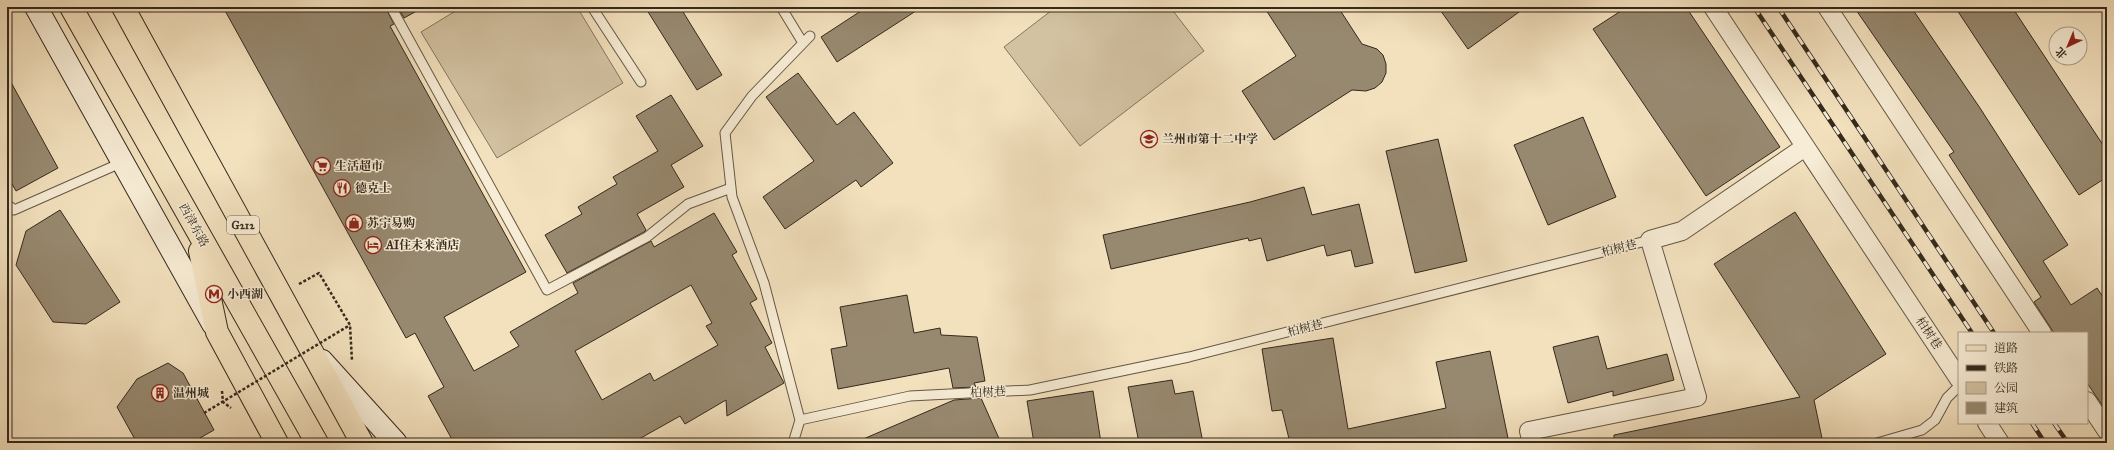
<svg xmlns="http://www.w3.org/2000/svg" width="2114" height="450" font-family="'IM FELL Great Primer','Noto Serif SC',serif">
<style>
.green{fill:#d3c2a2;stroke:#84765f}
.building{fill:#978970;stroke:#34291c;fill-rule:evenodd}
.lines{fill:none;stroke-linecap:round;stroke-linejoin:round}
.lane-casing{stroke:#645744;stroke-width:11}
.street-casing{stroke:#645744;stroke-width:20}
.secondary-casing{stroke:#34291c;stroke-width:24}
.primary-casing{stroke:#34291c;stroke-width:24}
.path{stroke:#34291c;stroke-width:2.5;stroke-dasharray:3 2;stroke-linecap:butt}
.lane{stroke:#f7ecd5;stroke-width:9}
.street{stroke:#f7ecd5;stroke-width:18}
.secondary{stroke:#f7ecd5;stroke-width:22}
.primary{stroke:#f3e1be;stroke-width:22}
.rail-casing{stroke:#34291c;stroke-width:4.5}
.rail{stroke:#f7ecd5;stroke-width:3;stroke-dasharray:9;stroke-linecap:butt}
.path-bridge{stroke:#34291c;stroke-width:2.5;stroke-dasharray:3 2;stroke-linecap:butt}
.labels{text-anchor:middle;stroke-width:3;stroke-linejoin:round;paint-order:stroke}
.shield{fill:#f7ecd5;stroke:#6e6454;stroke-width:1}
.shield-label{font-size:11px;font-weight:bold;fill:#34291c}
.poi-label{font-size:12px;font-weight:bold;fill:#34291c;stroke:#f7ecd5;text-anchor:start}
.street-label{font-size:12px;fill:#34291c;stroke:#f7ecd5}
</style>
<rect width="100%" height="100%" fill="#f3e1be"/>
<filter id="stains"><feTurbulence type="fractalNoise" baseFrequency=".005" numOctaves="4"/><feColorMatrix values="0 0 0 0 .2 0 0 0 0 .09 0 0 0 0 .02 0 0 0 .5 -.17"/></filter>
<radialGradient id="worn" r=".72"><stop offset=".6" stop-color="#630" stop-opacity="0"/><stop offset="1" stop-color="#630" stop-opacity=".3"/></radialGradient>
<path class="green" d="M462,7H577L623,83L497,158L421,32Z
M1056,7H1170L1204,51L1080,146L1004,47Z"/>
<path class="building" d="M223,7H385L394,24L390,26L526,272L444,317L474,371L519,346L510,332L578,293L573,283L651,241L654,247L714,213L737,252L732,255L757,299L750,303L772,343L765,347L784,383L727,416L726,400L685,424L680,416L632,443H454L428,396L444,387L415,333L406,338ZM691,285L712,323L706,326L718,345L654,381L650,373L602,400L575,351Z
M398,7H424L404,18Z
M645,7H680L722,75L697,90Z
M867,7H922L837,62L821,37Z
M1264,7H1338L1362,44L1377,49L1383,55L1386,64V73L1382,82L1375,88L1366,91L1352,90L1274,140L1242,91L1296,56Z
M1438,7H1526L1468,49Z
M1627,7H1686L1780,147L1706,196L1593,29Z
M1854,7H1911L1980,108L2068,245L2043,261L2071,305L2097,288L2107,303V412L2087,383V333H2054L2034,302L2041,297L1949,155L1954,152Z
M1955,7H2012L2107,151V177L2079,195Z
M798,73L837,125L854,112L893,163L861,187L856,180L785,229L763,197L814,161L766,97Z
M7,75L58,168L16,191L7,175Z
M671,95L703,146L671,165L684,187L637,214L646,230L644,232L567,273L545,235L582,214L578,207L617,184L613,177L658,151L636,116Z
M1583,117L1616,197L1548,225L1514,145Z
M1438,139L1467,261L1415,273L1386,151Z
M1304,187L1312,215L1359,204L1373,263L1355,267L1351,250L1327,256L1324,245L1267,261L1261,238L1249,241L1248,238L1111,269L1103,235L1250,202Z
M60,210L120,302L86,324L53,322L16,265L26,231Z
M1795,212L1886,354L1814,400L1823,443H1614V435L1800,397L1714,264Z
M907,295L914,333L940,328L941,335L977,337L985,381L974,383L976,387L953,388L949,368L838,389L831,349L847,346L840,307Z
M1598,336L1607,369L1667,354L1674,380L1613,396V391L1568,403L1553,347Z
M1333,338L1348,429L1446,408L1436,362L1490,351L1509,443H1290L1282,410L1272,411L1262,349Z
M168,363L183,373L214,430L191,443H137L117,407L137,379Z
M1172,380L1175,394L1193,391L1203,443H1139L1128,387Z
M1093,391L1101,443H1034L1027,401Z
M981,398L1001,443H854L954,400Z"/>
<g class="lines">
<g class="lane-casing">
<path id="lane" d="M391,7L547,290L647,237L688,204L731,188
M592,7L641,82
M781,7L803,43
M7,204L14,210L123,162
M800,420L764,283L732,197L725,133L752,96L810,36
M793,443L800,420L910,396L1030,390L1189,357L1650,240
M1877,443L1922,430L1935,420L1947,398L1959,386"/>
</g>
<g class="street-casing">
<path id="street" d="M1713,7L1959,379
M1827,7L2042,333
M2087,401L2107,431
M1987,423L2000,443
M1532,443L1529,431L1697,397L1650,240L1682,231L1805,147"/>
</g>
<g class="secondary-casing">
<path id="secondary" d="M36,7L213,324
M322,361L396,443"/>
</g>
<g class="primary-casing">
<path id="primary" d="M71,7L317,443
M123,7L362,443
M200,251L217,332L277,443"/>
</g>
<path class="path" d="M299,284L319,273L350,325L352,361
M222,391L223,402L231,408"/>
<use href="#lane" class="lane"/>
<use href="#street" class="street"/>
<use href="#secondary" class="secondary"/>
<use href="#primary" class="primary"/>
<g class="rail-casing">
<path id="rail" d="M1754,7L1972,333
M1778,7L1994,333
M2032,423L2045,443
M2054,423L2068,443"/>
</g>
<use href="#rail" class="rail"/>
<path class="path-bridge" d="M204,413L350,325"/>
</g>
<defs>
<g id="school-ring" transform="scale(0.9)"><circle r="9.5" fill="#f7ecd5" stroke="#8f2418" stroke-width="1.5"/><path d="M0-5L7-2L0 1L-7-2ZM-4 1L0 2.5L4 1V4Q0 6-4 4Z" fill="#8f2418"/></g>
<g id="supermarket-ring" transform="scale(0.9)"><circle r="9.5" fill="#f7ecd5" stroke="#8f2418" stroke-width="1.5"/><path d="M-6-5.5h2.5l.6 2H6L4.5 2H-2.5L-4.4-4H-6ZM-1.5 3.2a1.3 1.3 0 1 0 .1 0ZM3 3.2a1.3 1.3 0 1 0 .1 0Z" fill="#8f2418"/></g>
<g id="restaurant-ring" transform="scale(0.9)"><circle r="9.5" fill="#f7ecd5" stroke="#8f2418" stroke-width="1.5"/><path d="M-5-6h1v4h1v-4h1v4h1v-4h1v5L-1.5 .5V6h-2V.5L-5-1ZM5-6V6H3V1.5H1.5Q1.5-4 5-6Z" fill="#8f2418"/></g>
<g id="shop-ring" transform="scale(0.9)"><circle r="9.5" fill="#f7ecd5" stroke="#8f2418" stroke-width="1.5"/><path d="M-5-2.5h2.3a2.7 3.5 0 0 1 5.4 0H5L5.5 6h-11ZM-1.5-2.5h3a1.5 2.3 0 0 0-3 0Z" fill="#8f2418"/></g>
<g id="hotel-ring" transform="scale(0.9)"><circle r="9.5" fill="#f7ecd5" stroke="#8f2418" stroke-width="1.5"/><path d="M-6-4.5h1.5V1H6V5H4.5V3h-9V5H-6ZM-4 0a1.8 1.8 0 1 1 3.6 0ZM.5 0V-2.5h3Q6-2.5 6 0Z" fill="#8f2418"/></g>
<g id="metro-ring" transform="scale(0.9)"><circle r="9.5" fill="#f7ecd5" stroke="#8f2418" stroke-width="1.5"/><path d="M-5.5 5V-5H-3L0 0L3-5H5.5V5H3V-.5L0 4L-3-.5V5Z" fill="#8f2418"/></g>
<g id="building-ring" transform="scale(0.9)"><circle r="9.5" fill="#f7ecd5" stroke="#8f2418" stroke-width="1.5"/><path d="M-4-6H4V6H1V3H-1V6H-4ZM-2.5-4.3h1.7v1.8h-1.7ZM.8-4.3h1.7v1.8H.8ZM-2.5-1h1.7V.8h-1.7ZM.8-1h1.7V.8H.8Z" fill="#8f2418"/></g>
</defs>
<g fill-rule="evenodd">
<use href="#school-ring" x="1149" y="139"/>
<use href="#supermarket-ring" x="322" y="166"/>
<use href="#restaurant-ring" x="342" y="188"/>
<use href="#shop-ring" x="354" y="223"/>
<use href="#hotel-ring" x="373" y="245"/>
<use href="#metro-ring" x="214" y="294"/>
<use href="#building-ring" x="160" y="393"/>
</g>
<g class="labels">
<rect class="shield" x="227" y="216" width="32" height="18" rx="3"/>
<g class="shield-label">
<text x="243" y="229">G212</text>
</g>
<g class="poi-label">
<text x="1162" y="143">兰州市第十二中学</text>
<text x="335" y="170">生活超市</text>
<text x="355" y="192">德克士</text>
<text x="367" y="227">苏宁易购</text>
<text x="386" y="249">AI住未来酒店</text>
<text x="227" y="298">小西湖</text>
<text x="173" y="397">温州城</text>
</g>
<g class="street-label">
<text transform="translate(194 225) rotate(61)" y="4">西津东路</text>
<text transform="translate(1619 248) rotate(-14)" y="4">柏树巷</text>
<text transform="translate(1305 328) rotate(-14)" y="4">柏树巷</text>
<text transform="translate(1929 333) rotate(56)" y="4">柏树巷</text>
<text transform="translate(988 392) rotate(-3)" y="4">柏树巷</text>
</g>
</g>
<rect width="2114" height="450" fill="none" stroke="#f3e1be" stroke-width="24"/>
<rect x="8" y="8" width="2098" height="434" fill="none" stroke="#34291c" stroke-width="2"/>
<rect x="12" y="12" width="2090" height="426" fill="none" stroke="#34291c"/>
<rect x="1958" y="332" width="130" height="92" fill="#f7ecd5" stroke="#a99e8b"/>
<rect x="1966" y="345" width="20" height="6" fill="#f3e1be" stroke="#a99e8b"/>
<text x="1994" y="352" font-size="12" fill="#34291c">道路</text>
<rect x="1966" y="365" width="20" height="6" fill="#34291c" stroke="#a99e8b"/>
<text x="1994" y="372" font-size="12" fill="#34291c">铁路</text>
<rect x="1966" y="382" width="20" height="12" fill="#d3c2a2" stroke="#a99e8b"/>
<text x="1994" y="392" font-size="12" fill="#34291c">公园</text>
<rect x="1966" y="402" width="20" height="12" fill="#978970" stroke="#a99e8b"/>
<text x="1994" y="412" font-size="12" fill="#34291c">建筑</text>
<g transform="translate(2068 46) rotate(224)"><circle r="19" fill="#f7ecd5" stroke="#a99e8b"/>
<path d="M0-3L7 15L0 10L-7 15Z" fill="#8f2418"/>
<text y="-6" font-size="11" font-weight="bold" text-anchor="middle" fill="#34291c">北</text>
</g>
<rect width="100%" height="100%" filter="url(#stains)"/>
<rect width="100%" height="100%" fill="url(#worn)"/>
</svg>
